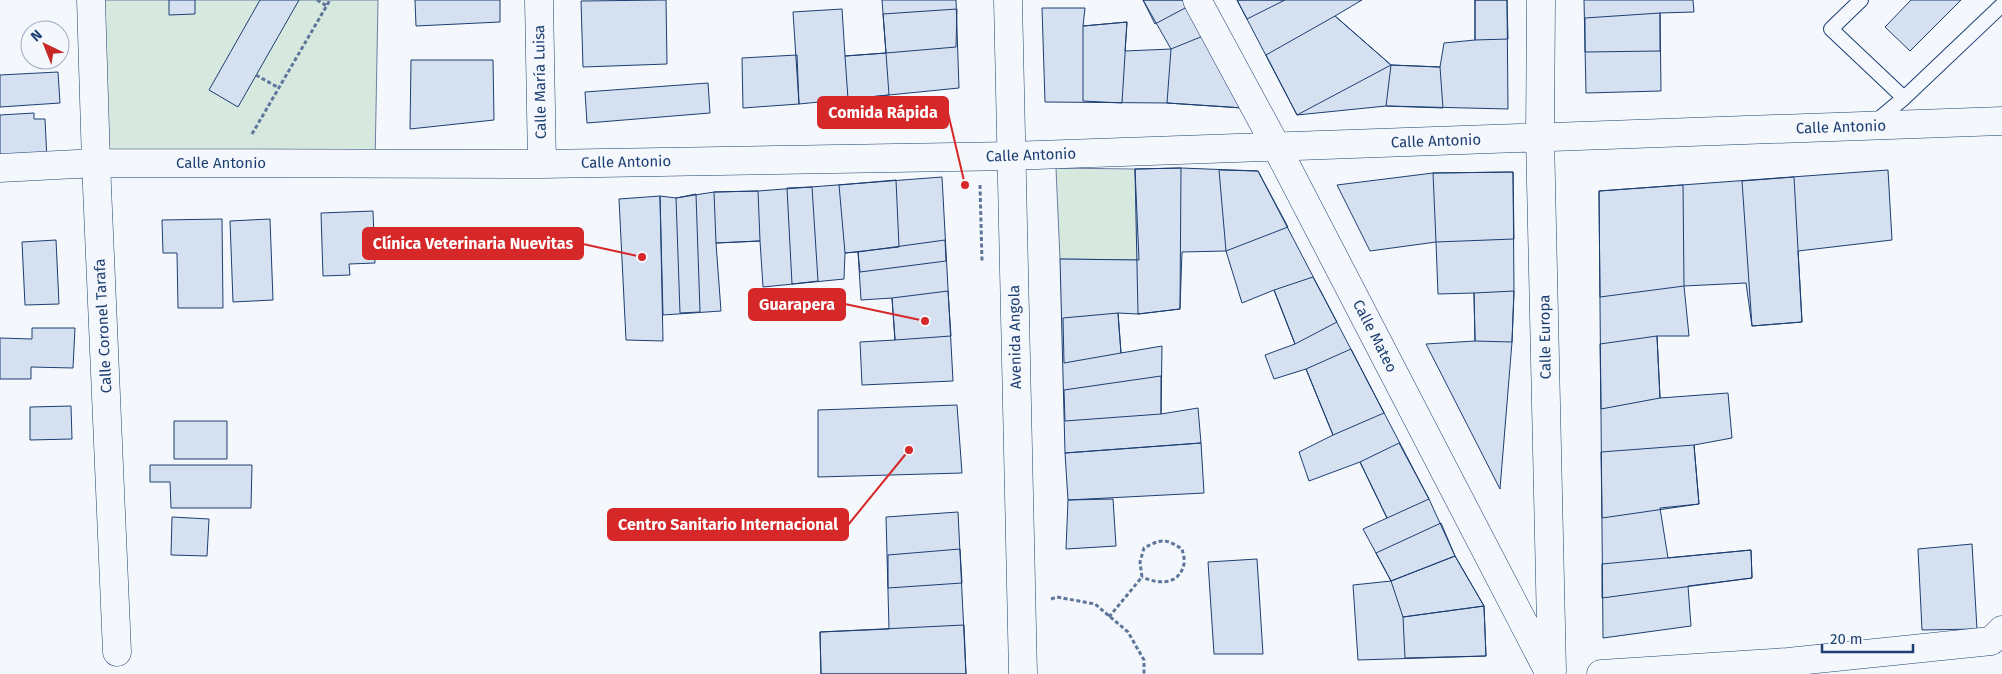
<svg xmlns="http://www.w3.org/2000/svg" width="2002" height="674" font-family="'Fira Sans',sans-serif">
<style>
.green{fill:#d7e8df;stroke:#687fa3}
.building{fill:#d5e0f0;stroke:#1d3f73}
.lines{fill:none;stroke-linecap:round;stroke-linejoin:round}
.lane-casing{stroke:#1d3f73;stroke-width:16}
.street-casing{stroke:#1d3f73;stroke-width:29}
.primary-casing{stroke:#1d3f73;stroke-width:29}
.path{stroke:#5e769c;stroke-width:3;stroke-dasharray:4 2.5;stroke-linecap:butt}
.lane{stroke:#f4f7fb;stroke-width:14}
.street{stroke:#f4f7fb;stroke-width:28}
.primary{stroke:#f4f7fb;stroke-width:28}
.labels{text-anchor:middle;stroke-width:4;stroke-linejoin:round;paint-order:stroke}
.street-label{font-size:15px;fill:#1d3f73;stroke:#f4f7fb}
.leader{fill:none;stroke:#d62828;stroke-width:2}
.callout-dot{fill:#d62828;stroke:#f4f7fb;stroke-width:2}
.callout{fill:#d62828;stroke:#d62828;stroke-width:2}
.callout-label{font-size:16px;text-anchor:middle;font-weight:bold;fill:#fff}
</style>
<rect width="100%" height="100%" fill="#f4f7fb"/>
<path class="green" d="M91,0H378L375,164L96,163Z
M1056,168L1135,169L1139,260L1060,259Z"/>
<path class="building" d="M169,0H195V14L169,15Z
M260,0H299L238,107L209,90Z
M415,0H500V22L416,26Z
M666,0L667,64L583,67L581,1Z
M882,0H956L959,88L799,104L793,12L842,9L845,56L886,53Z
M1143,0H1184L1243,108L1167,103L1045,102L1042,8H1085L1083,26L1127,22L1125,51L1171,49Z
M1143,0H1184L1187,7L1155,24Z
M1237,0H1285L1247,19Z
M1237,0H1362L1335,16L1391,65L1440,67L1444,43L1475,40V0H1507L1508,109L1386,106L1297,115Z
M1475,0H1507L1508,39L1475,40Z
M1584,0H1693L1694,12L1660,13L1661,91L1586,93Z
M1911,0H1961L1910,51L1885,27Z
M957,9L956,47L886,53L883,14Z
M1660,13V51L1585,52V18Z
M1335,16L1391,65L1297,115L1266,55Z
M1127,22L1122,103L1083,101V26Z
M1203,36L1243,108L1167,103L1171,49Z
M886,53L889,95L848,99L845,56Z
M797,55L799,104L743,108L742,58Z
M411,60H493L494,120L410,129Z
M1391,65L1440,67L1443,108L1386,106Z
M58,72L60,103L0,107V75Z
M708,83L710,113L587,123L585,92Z
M34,113V119H45L47,160L0,158V115Z
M1181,168L1258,171L1429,499L1455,556L1484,606L1486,656L1358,660L1353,585L1391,581L1363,529L1387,518L1360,462L1309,481L1299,452L1333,435L1306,369L1274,379L1265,355L1295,344L1274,290L1242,303L1226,251L1182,252L1180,309L1138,314L1118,313L1121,353L1162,346L1161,414L1198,408L1201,443L1065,453L1060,259L1139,260L1135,169Z
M1181,168L1180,309L1138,314L1135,169Z
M1219,170L1258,171L1288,227L1226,251Z
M1888,170L1892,240L1798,251L1802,322L1752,326L1746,283L1684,286L1689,336H1657L1660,398L1728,393L1732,438L1694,445L1699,504L1660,508L1668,558L1751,550L1752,578L1688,586L1691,626L1603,638L1599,191Z
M1513,172L1514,239L1436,242L1433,173Z
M1513,172L1514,291L1512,342L1500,489L1426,344L1475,341L1474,293L1438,294L1436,242L1370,251L1337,185L1433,173Z
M942,177L953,381L862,385L860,342L895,340L892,298L861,300L858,252L845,253L844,279L763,287L760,241L716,243L721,311L663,315L660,196L676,198L714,192L758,191Z
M1794,177L1802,322L1752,326L1742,181Z
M896,180L899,247L845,253L839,185Z
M1683,185L1684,286L1600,297L1599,191Z
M812,187L818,281L792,284L787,188Z
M758,191L760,241L716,243L714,192Z
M696,194L700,312L680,313L676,198Z
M660,196L663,341L626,340L619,199Z
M373,211L375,263L349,264L350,275L323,276L321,213Z
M222,219L223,308H178L177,253H163L162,220Z
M270,219L273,300L233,302L230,221Z
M56,240L59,304L25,305L22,242Z
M945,240L946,261L860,272L858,252Z
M1313,277L1337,322L1295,344L1274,290Z
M948,291L951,336L895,340L892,298Z
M1514,291L1512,342L1475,341L1474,293Z
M1118,313L1121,353L1064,363L1063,318Z
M32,328H75L73,368L31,367V379H0V338L32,339Z
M1657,336L1660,398L1601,409L1600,344Z
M1351,349L1384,413L1333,435L1306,369Z
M1161,376V414L1065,421L1064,390Z
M957,405L962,473L818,477V410Z
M71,406L72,439L30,440V407Z
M174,421H227V459H174Z
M1201,443L1204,493L1068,500L1065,453Z
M1399,443L1429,499L1387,518L1360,462Z
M1694,445L1699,504L1602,518L1601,452Z
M150,465H252L251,508H171L170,482H150Z
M1113,499L1116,546L1066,549L1068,500Z
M958,512L966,674H821L820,632L889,629L886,517Z
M172,517L209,519L207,556L171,555Z
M1441,523L1455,556L1391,581L1376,553Z
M1972,544L1977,629L1922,630L1918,549Z
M960,549L962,583L888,588V555Z
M1751,550L1752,578L1602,598V564Z
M1455,556L1484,606L1403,617L1391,581Z
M1257,559L1263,654H1214L1208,562Z
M1484,606L1486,656L1405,658L1403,617Z
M964,625L966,674H821L820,632Z"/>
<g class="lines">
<g class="lane-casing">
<path id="lane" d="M1861,0L1831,29L1904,98
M1874,123L1904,98L2002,5"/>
</g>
<g class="street-casing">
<path id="street" d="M91,0L96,163L117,652
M539,0L542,164
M1197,0L1277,148L1550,674
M1541,0L1540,137L1552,671
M0,168L96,163L542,164L1012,156L2002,121
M1601,674L1788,662L1991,641L2002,630"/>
</g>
<g class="primary-casing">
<path id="primary" d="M1008,0L1023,674"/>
</g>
<path class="path" d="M317,0L327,6
M256,75L279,88
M252,134L330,0
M980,185L982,261
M1051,599L1057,597L1095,604L1128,632L1144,660V674
M1109,617L1142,577L1140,562L1144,548C1161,539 1165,538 1182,549C1183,553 1185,560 1184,564C1179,586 1158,584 1142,577"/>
<use href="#lane" class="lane"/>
<use href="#street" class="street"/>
<use href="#primary" class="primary"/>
</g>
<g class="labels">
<g class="street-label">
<text transform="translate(540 82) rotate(-91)" y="5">Calle María Luisa</text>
<text transform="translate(1841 127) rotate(-2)" y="5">Calle Antonio</text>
<text transform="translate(1436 141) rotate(-2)" y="5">Calle Antonio</text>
<text transform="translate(1031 155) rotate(-2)" y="5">Calle Antonio</text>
<text transform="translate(626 162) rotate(-1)" y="5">Calle Antonio</text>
<text x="221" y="168">Calle Antonio</text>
<text transform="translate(103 326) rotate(-93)" y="5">Calle Coronel Tarafa</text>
<text transform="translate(1375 336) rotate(63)" y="5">Calle Mateo</text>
<text transform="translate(1015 337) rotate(-91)" y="5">Avenida Angola</text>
<text transform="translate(1545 337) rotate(-91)" y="5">Calle Europa</text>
</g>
</g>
<path class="leader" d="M965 185L948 113M642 257L583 244M925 321L845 304M909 450L848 525"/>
<g class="callout-dot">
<circle cx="965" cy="185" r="5"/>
<circle cx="642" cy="257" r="5"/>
<circle cx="925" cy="321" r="5"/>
<circle cx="909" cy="450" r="5"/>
</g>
<g class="callout">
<rect x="818" y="97" width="130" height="31" rx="5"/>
<rect x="363" y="228" width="220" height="31" rx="5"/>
<rect x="749" y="289" width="96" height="31" rx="5"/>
<rect x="608" y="509" width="240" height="31" rx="5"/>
</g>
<g class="callout-label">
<text x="883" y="118">Comida Rápida</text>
<text x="473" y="249">Clínica Veterinaria Nuevitas</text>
<text x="797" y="310">Guarapera</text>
<text x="728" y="530">Centro Sanitario Internacional</text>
</g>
<g transform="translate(45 45) rotate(317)"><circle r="24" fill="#f4f7fb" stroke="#9eadc5"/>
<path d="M0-4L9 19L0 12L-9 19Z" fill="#c62828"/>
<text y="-8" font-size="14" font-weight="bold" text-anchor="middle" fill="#1d3f73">N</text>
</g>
<path d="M1822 644v8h91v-8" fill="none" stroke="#1d3f73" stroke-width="2.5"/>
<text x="1830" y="644" font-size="15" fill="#1d3f73" stroke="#f4f7fb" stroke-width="4" paint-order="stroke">20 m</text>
</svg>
